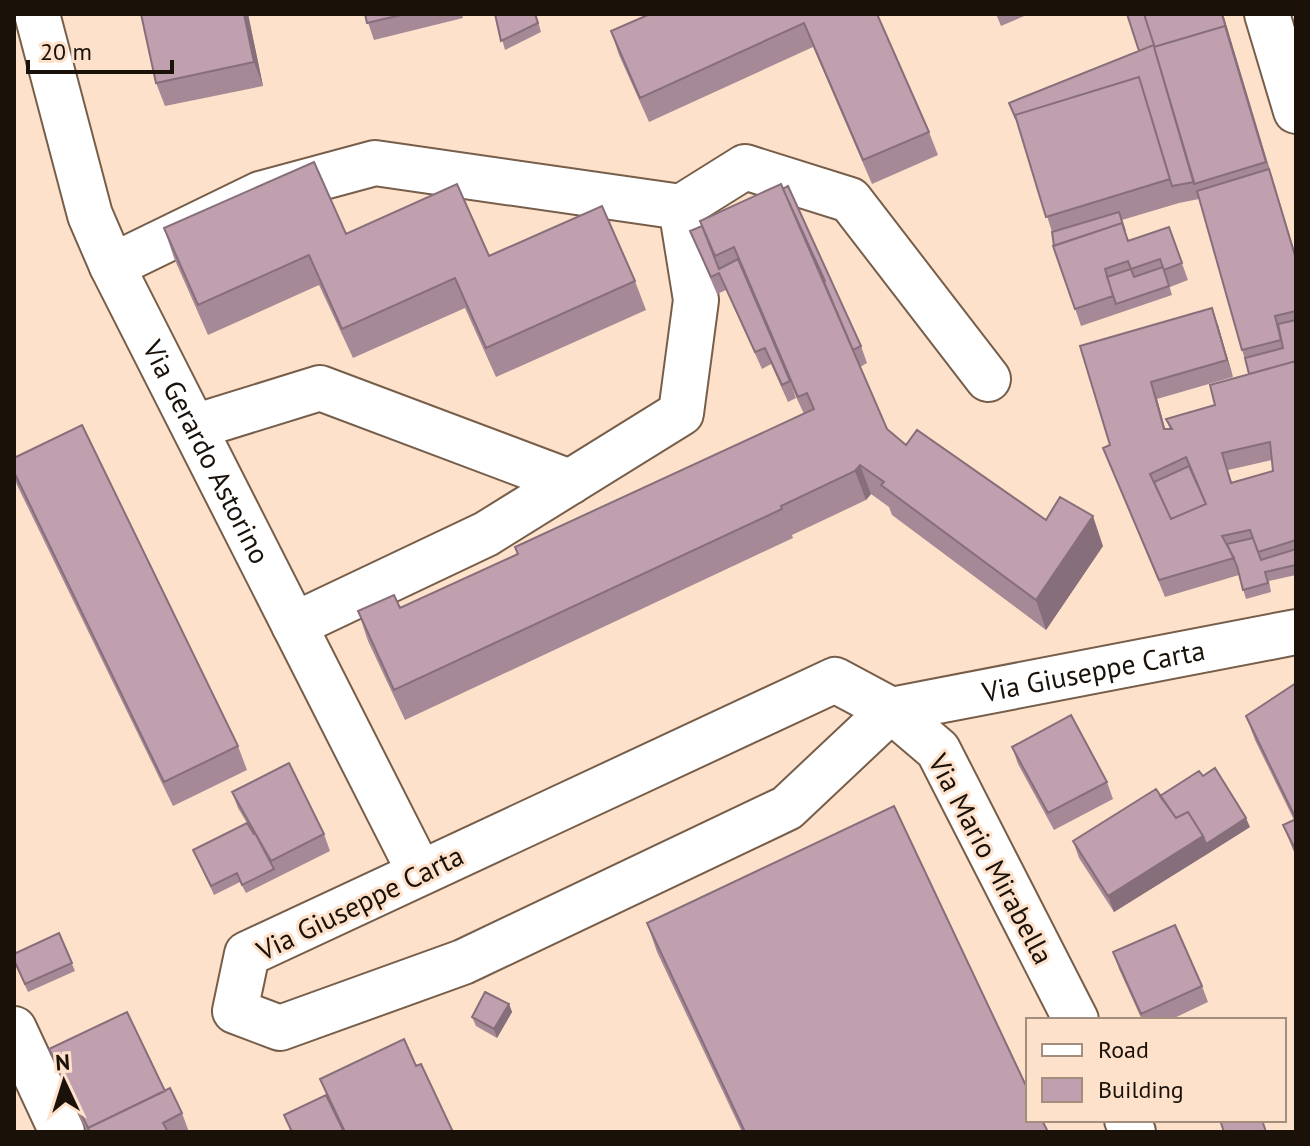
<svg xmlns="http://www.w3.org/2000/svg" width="1310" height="1146" font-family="'PT Sans',sans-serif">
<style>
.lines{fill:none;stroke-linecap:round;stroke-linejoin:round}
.minor-casing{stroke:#765e4a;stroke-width:48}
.minor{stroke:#fff;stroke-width:44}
.wall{fill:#a58996;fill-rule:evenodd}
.shaded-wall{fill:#866f7a}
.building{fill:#c09fae;stroke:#866f7a;stroke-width:2;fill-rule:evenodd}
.labels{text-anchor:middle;stroke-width:6;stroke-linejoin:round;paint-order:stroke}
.street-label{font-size:28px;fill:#1a1109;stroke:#fee1ca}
</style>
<rect width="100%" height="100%" fill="#fee1ca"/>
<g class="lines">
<g class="minor-casing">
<g id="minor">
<path id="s1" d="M37,14L90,215L112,266L420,873"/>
<path d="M1267,14L1296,111"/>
<path d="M112,266L260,194L375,163L681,207"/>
<path d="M194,427L320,388L570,482"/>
<path d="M294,625L486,534L681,413L696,300L681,207L745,167L850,200L988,379"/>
<path id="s2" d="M1076,1020L938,750L891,710L835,680L247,954L235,1011L280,1028L463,962L787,808L891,710L1296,632"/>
<path d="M14,1029L62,1132"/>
<path d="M1127,1120L1133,1132"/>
</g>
</g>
<use href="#minor" class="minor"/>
</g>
<path class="wall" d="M248,14L263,86L165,106L156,83Z
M365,14H462L463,18L374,40Z
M495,14H536L541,32L505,50Z
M877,14L929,132L938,155L872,184L813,47L649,122L619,55L611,31Z
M996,14H1029L1001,26Z
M1223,14L1296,256V575L1269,581L1271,592L1246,599L1239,575L1165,597L1103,448L1110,445L1080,346L1218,325L1233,377L1157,399L1165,429H1170L1166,419L1215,405L1249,374L1199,199L1179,203L1122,220L1128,241L1169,227L1188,280L1170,287L1167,278L1172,295L1081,326L1054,246L1052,232L1019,128L1009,103L1139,51ZM1272,460L1273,471L1232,482L1228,470Z
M781,184L861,346L867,363L860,367L887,429L906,445L1046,520L1103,546L1046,630L892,515L889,507L871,494L866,500L792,535L793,538L405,720L368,641L358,611L400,608L517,554L804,414L792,388L796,398L788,402L771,364L762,369L726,290L717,294L690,231Z
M164,228L346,234L489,256L635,281L646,310L496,377L465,308L353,358L319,285L208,335L174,258Z
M14,458L238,746L247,770L173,806L17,485L14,476Z
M1296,683V857L1283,825L1294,820L1255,740L1246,716Z
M1012,747L1107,782L1113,799L1054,830L1018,764Z
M232,792L324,834L330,851L246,893L240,882L214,895L193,850L247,823L238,808Z
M1160,796L1250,827L1114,912L1079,858L1073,841Z
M647,923L1048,1132H742L657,952Z
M59,933L75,971L28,992L14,962V954Z
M1113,952L1202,986L1208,1002L1170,1020H1142L1119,969Z
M509,1004L512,1012L497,1038L476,1026L472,1017Z
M49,1049L165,1091L182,1113L189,1132H87L55,1066Z"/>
<path class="shaded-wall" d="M244,14H248L263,86L254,62Z
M1222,14H1223L1296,259L1225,26Z
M1212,308L1218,325L1233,377L1227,360Z
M1151,382L1157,399L1170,446L1164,429Z
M860,465L871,494L866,500L855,471Z
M1093,516L1103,546L1046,630L1036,600Z
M1246,818L1250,827L1209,853L1206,844Z
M1203,836L1209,853L1114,912L1108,896Z
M509,1004L512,1012L497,1038L494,1029Z"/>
<path class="building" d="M141,14H244L254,62L156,83Z
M365,14H405L367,23Z
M495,14H535L538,23L501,41Z
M650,14H877L929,132L863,160L804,23L640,98L611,31Z
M1127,14H1144L1154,45L1139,51Z
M1144,14H1222L1227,32L1225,26L1154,47L1194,182L1172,186L1139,77L1015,115L1016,119L1009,103L1154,45Z
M1225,26L1266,162L1194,184L1154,47Z
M1139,77L1170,179L1046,217L1015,115Z
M314,162L346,234L457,184L489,256L602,206L635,281L486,348L455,278L342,329L309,255L198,305L164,228Z
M1269,169L1296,259V311L1275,316L1281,340L1242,350L1197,191Z
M781,184L887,429L906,445L917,430L1046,520L1060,497L1093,516L1036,600L881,485L884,482L860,465L855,471L781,506L782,509L394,690L358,611L394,595L400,608L518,554L515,547L814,409L807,393L798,397L734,247L715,256L700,221Z
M788,186L861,346L853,350L824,282L825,281L783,189Z
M1119,212L1125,231L1122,223L1054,246L1052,232Z
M1122,223L1128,241L1169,227L1182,263L1164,270L1160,259L1131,269L1128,261L1105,269L1113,296L1075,309L1053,246Z
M702,226L719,269L738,259L790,381L782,385L765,348L755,352L719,273L711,277L690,231Z
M1163,267L1169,286L1116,304L1107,277L1131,269L1134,277Z
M1212,308L1227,360L1151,382L1164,429H1172L1166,419L1215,405L1210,385L1296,361V540L1258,552L1250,530L1222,536L1234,558L1159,580L1103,448L1110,445L1080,346ZM1270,442L1273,471L1231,483L1222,453ZM1186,457L1206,504L1171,519L1150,474Z
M1296,320V361L1249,374L1245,358L1283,348L1278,324Z
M82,425L238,746L164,782L14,472V458Z
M1189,466L1206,504L1171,519L1154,482Z
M1253,538L1261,560L1296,549V565L1265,572L1268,583L1243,590L1237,566L1227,544Z
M1296,683V819L1246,716Z
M1071,715L1107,782L1048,813L1012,747Z
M289,763L324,834L271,861L232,792Z
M1215,768L1246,818L1206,844L1203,836L1188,812L1176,818L1160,796L1199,771L1203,776Z
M1156,789L1176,818L1188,812L1203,836L1108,896L1073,841Z
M894,806L1028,1090V1120H1042L1048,1132H745L647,923Z
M1296,819V851L1283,825Z
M247,823L254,834L255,833L274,869L242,885L237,873L211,886L193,850Z
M1175,925L1202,986L1141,1014L1113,952Z
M59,933L72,963L25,984L14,960V954Z
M485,992L509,1004L494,1029L472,1017Z
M127,1012L165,1091L88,1128L90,1132L49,1049Z
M404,1039L416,1066L421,1064L453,1132H345L320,1079Z
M170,1088L182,1113L163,1123L168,1132H90L88,1128Z
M326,1095L344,1132H292L284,1115Z
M1220,1120H1262L1266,1132H1224Z"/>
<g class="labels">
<g class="street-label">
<text dy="10" stroke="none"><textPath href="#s1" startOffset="472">Via Gerardo Astorino</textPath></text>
<text dy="10" stroke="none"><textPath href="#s2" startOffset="2086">Via Giuseppe Carta</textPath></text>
<text transform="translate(991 859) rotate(62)" y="10">Via Mario Mirabella</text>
<text transform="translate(360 903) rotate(-26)" y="10">Via Giuseppe Carta</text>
</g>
</g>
<rect width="1310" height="1146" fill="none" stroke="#1a1109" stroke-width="32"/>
<rect x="1026" y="1018" width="260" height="104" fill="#fee1ca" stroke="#a38e7d" stroke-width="2"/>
<rect x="1042" y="1044" width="40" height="12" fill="#ffffff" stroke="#a38e7d" stroke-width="2"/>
<text x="1098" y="1058" font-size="24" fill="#1a1109">Road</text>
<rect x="1042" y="1078" width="40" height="24" fill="#c09fae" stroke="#a38e7d" stroke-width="2"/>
<text x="1098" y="1098" font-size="24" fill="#1a1109">Building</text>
<g transform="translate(64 1082) rotate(356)" stroke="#fee1ca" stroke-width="6" paint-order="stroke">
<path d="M0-6L14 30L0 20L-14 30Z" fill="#1a1109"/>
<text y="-12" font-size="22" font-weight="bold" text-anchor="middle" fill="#1a1109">N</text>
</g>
<path d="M28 60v12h144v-12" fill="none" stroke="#1a1109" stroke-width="4"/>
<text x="40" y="60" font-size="24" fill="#1a1109" stroke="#fee1ca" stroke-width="6" paint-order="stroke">20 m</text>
</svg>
